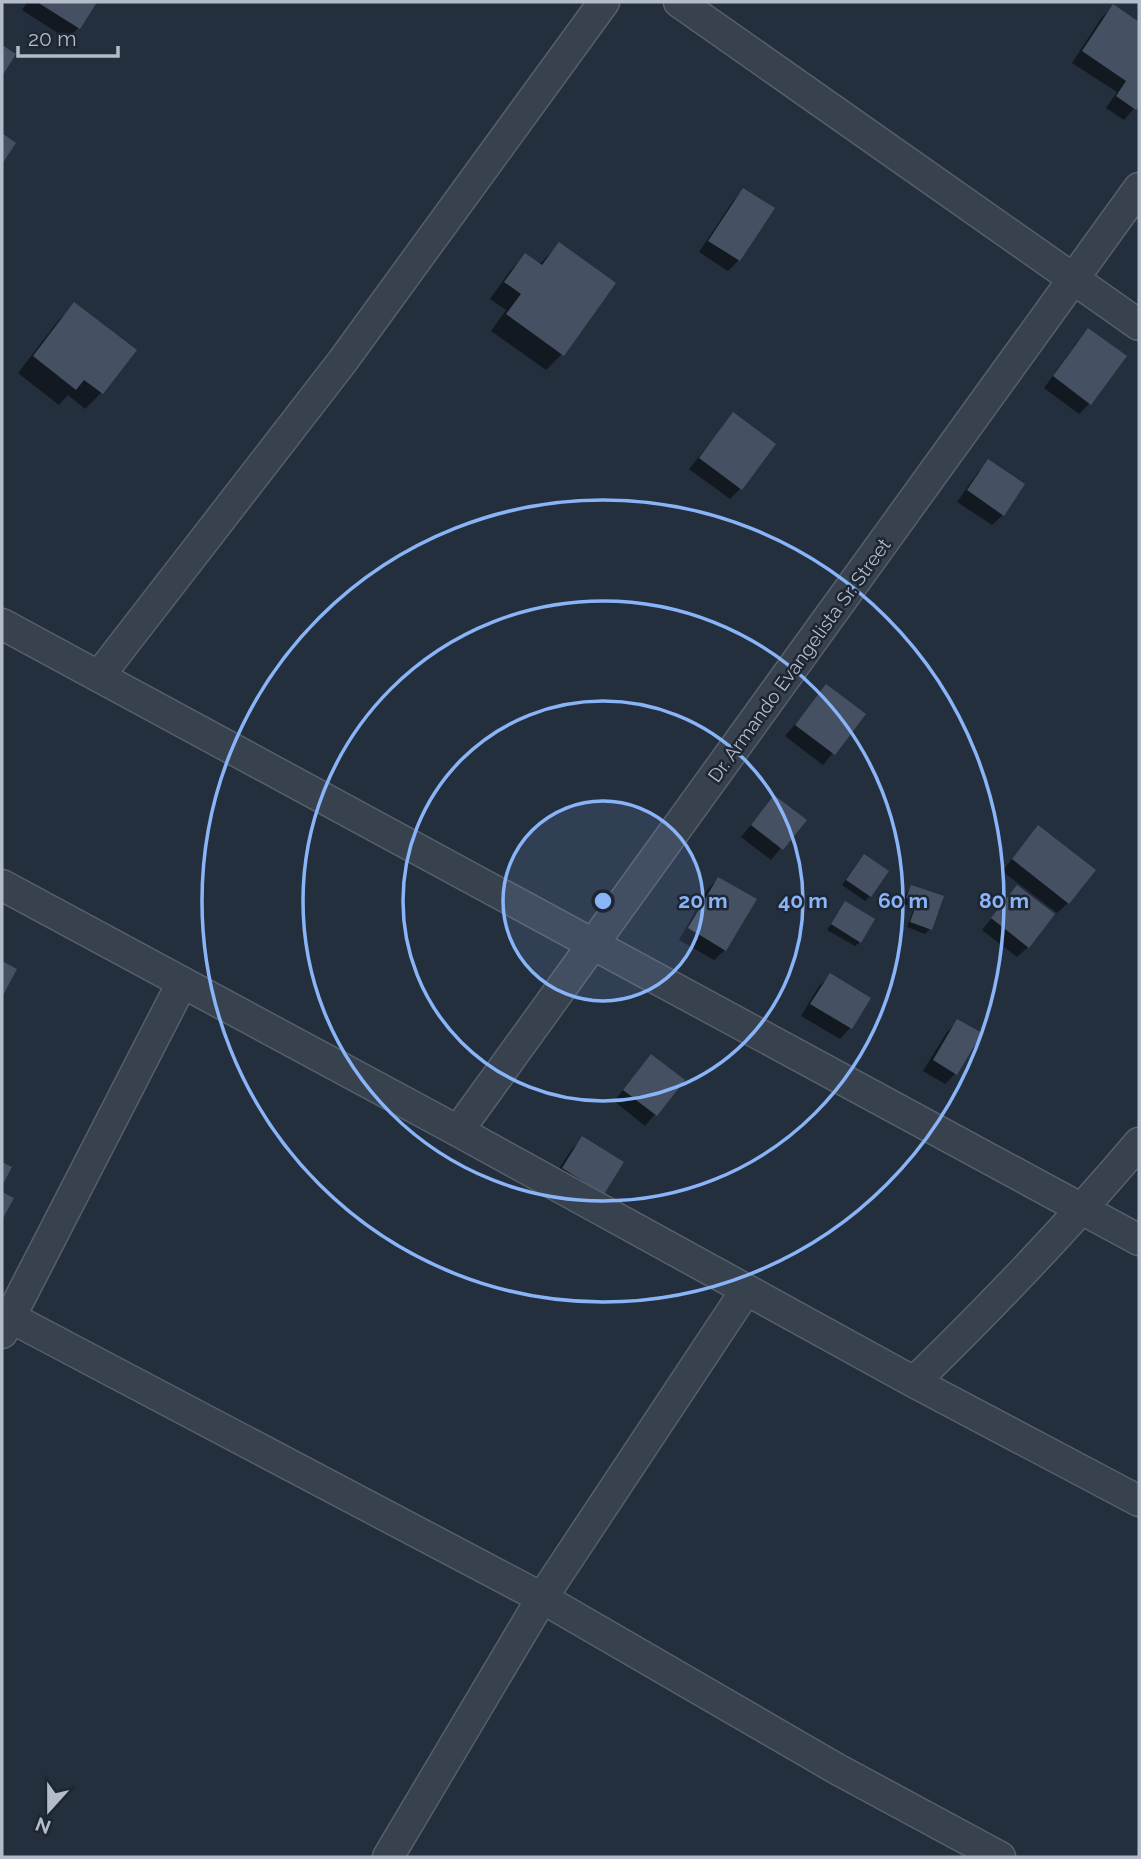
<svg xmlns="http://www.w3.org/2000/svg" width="1141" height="1859" font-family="Raleway,sans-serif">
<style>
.shadow{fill:#0007}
.building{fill:#455162}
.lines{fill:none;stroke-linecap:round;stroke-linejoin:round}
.minor-casing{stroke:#565f6c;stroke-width:33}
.minor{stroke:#38414e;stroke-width:30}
.ring{fill:none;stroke:#8ab4f8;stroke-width:3.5}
.labels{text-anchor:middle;stroke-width:5;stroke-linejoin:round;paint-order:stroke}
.street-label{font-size:19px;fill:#b4bcc9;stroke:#1d2633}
.centre{fill:#8ab4f8;stroke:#1d2633;stroke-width:3.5}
.ring-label{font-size:21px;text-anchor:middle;font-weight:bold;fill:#8ab4f8;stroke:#1d2633;stroke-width:5;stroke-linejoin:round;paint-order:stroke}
</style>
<rect width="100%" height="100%" fill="#242f3e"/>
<path class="shadow" d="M27,2H95L78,28L67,39L22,10Z
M1113,7L1139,24V103L1124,120L1106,108L1117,92L1072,63L1102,17Z
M744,190L773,209L739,260L728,271L699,252L733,201Z
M559,244L562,354L546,370L491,331L506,310L490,299L510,271L526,255L539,265Z
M74,305L101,393L85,409L68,395L59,405L18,373L58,321Z
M1088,331L1090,403L1079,414L1044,388L1078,341Z
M733,415L740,489L730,499L689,469Z
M989,461L1003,515L992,525L957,502L978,472Z
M827,686L864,714L823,765L785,736Z
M774,797L804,820L771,860L741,837Z
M1038,828L1068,903L1057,913L1002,871Z
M859,861L870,896L865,901L842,885Z
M718,879L725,950L714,960L679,940L707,890Z
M912,887L930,929L925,934L907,927L914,908L902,903L907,892Z
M1017,887L1028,947L1017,957L982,930Z
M845,903L860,942L855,946L827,930Z
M830,976L868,999L850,1028L840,1039L801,1016L819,986Z
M958,1021L955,1074L945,1084L923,1071L947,1032Z
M651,1056L683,1081L645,1126L614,1101Z
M582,1139L621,1163L602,1193L592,1204L552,1179L572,1149Z"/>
<path class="building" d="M37,2H97L80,29Z
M1113,4L1139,22V106L1136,110L1116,96L1126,81L1082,51Z
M2,45L16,54L2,76Z
M2,133L16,143L2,164Z
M743,188L775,208L740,261L708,241Z
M559,242L616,283L564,356L506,314L521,294L504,282L525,253L542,265Z
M74,302L137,350L103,394L84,380L76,390L33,356Z
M1088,328L1127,356L1091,405L1053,376Z
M733,412L776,444L742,490L699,458Z
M988,459L1025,484L1004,516L967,490Z
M826,684L866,714L835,755L795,725Z
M774,795L807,820L783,850L751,825Z
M1038,825L1096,870L1069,904L1012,859Z
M864,854L889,871L871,897L846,880Z
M718,877L757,899L726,951L688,928Z
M911,885L944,896L932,930L910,922L917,903L906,898Z
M1017,885L1055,914L1029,948L991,918Z
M845,901L875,919L861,943L831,924Z
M2,961L17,969L2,997Z
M830,973L871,998L852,1029L810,1004Z
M957,1019L982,1033L957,1075L933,1060Z
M651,1054L685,1080L657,1116L623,1090Z
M582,1136L624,1162L604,1194L562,1168Z
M2,1162L12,1167L2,1186Z
M2,1192L14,1198L2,1220Z"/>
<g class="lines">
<g class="minor-casing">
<path id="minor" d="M679,2L1139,325
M2,624L1139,1240
M99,676L342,362L604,2
M2,885L458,1131L914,1382L1139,1501
M458,1131L1139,188
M2,1313L542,1598L837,1769L1000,1857
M2,1333L182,983
M914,1382C993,1305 1068,1227 1139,1143
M388,1857L542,1598L746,1290"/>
</g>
<use href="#minor" class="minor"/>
</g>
<circle cx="603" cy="901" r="100" fill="#8ab4f8" fill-opacity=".12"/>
<g class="ring">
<circle cx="603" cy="901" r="100"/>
<circle cx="603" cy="901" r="200"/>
<circle cx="603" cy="901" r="300"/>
<circle cx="603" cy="901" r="401"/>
</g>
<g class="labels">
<g class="street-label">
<text transform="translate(799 660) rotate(-54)" y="7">Dr. Armando Evangelista Sr. Street</text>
</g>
</g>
<circle cx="603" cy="901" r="10" class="centre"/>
<g class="ring-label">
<text x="703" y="908">20 m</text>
<text x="803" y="908">40 m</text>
<text x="903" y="908">60 m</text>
<text x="1004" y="908">80 m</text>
</g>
<rect width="1141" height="1859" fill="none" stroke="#b4bcc9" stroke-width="7"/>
<g transform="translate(49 1810) rotate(201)" stroke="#1d2633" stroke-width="5" paint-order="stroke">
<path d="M0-5L12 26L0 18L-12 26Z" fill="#b4bcc9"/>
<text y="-10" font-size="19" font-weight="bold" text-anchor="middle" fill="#b4bcc9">N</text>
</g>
<path d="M18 46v10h100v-10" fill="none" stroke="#b4bcc9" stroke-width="3.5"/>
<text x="28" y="46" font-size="21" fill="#b4bcc9" stroke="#1d2633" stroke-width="5" paint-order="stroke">20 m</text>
</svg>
